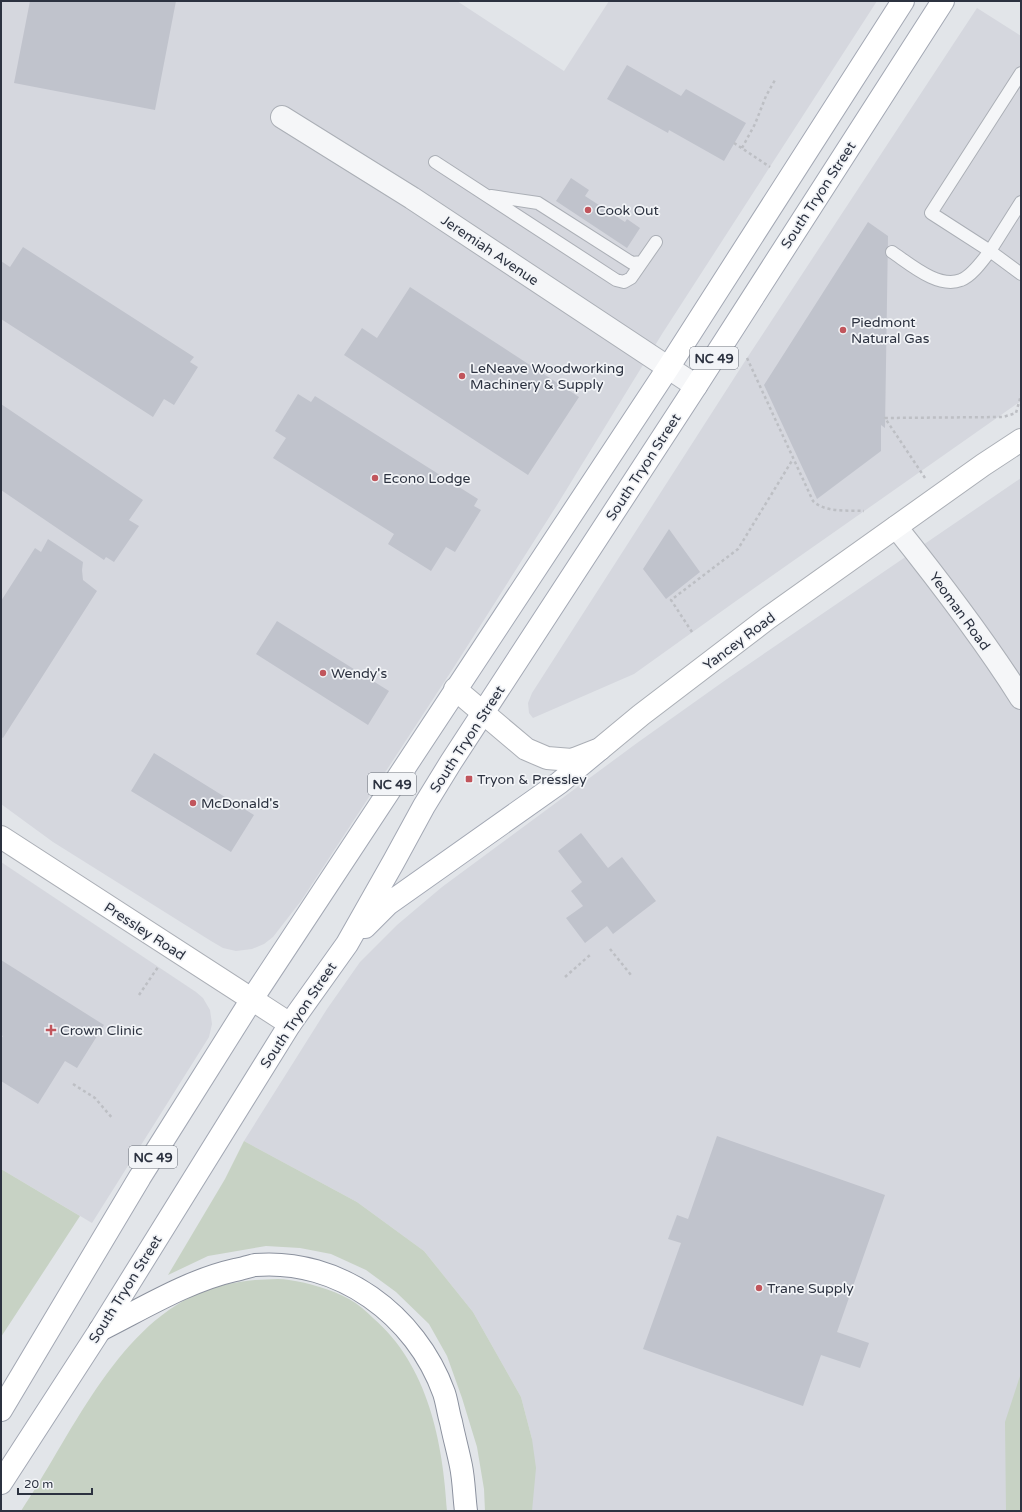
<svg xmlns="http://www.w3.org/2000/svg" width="1022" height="1512" font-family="'Varela Round',sans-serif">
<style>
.built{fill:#d5d7de}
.green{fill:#c7d2c4}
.building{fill:#c0c3cc}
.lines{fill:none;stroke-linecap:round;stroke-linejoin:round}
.lane-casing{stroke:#abafb6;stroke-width:14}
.street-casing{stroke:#abafb6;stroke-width:24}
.secondary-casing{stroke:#abafb6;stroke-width:24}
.primary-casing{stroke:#a3a8b4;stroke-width:24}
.highway-casing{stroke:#8b919e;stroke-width:24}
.path{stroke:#bdbfc4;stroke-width:2.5;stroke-dasharray:3 3;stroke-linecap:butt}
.lane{stroke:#f5f6f8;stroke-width:12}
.street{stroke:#f5f6f8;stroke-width:22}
.secondary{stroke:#fff;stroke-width:22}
.primary{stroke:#fff;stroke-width:22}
.highway{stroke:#fff;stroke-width:22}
.poi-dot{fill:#c1555c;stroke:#f2f4f7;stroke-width:1.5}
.labels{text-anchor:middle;stroke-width:3.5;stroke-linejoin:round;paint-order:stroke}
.shield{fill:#f2f4f7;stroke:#676c77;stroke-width:1}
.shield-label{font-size:13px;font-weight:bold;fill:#2c3240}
.street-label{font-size:14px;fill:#2c3240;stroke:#f2f4f7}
.poi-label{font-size:14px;fill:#2c3240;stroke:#f2f4f7;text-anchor:start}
</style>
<rect width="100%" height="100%" fill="#e2e5e9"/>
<path class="built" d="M1,1H457L564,71L609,1H877L662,334L557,505L454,667L301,901L273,937L264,944L252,949L236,951L223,948L211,941L53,842L1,804Z
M977,8L1021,36V401L736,601L634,674L533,718L529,713L528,703L532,693L747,358Z
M1021,478V1511H532V1439L521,1397L473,1312L424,1251L357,1202L244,1141L327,1009L360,962L397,925L442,887L637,743L727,679Z
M1,862L196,992L203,998L210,1010L212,1024L209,1037L92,1223L1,1169Z"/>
<path class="green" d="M244,1141L357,1202L424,1251L473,1312L521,1397L532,1439L536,1468L532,1511H485L484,1489L477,1447L462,1398L447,1356L429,1324L396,1292L366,1270L331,1254L300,1248L266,1246L208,1256L168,1275L225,1179Z
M1,1169L80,1216L1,1337Z
M255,1280C266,1280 278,1278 289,1280C309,1283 331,1289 349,1299C358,1304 366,1311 373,1318C428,1365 443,1442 447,1511H21C70,1438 114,1330 199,1293C217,1285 236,1282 255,1280Z
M1021,1373V1511H1006L1005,1422Z"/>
<path class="building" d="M30,1H176L155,110L14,83Z
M627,65L681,96L686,89L746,123L724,161L669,130L668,133L607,99Z
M571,178L589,190L585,196L625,222L627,219L640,228L627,248L556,201Z
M868,222L888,236L885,428L881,425V451L817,499L764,385Z
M23,247L194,357L190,362L198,367L174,405L164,399L153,417L1,319V261L10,267Z
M410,287L579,397L528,475L344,355L362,328L377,338Z
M298,394L311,402L315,396L478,499L474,506L481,510L455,552L446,547L431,571L388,544L394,534L273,458L286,438L275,431Z
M1,404L143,500L129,520L139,526L114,562L106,557L104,560L1,490Z
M669,529L700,572L666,599L643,569Z
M48,539L83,562L82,570L83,580L97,591L3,738L1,737V601L35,548L41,552Z
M277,621L389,691L368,725L256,654Z
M154,753L254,815L231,852L131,791Z
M581,833L608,868L622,857L656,901L613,934L607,926L585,943L566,918L583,906L571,891L582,882L558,851Z
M1,960L104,1025L77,1068L65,1061L38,1104L1,1081V1039L3,1036L1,1035Z
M717,1136L885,1195L837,1332L869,1343L860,1368L821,1355L803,1406L643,1349L681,1243L668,1239L677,1215L688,1219Z"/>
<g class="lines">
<g class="lane-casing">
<path id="lane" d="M435,162L616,280L624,282L631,278L656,242
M491,196L538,203L632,263L642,262
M1021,202L990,251L1021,274
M892,252C910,264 938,289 961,280C972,276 983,260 990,251L931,213L1021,73"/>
</g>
<g class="street-casing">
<path id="street" d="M282,117L412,198L696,386
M896,527C940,582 983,638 1021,698"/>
</g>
<g class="secondary-casing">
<path id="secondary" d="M455,689L526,749L547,758L572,760L600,749L641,715L768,618L983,465L1021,440
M1,837L290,1024"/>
</g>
<g class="primary-casing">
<path id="primary" d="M365,927L388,904L559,783L600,749
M1,1410L140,1177L252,999L668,368L903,1
M1,1483L100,1330L290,1024L347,944L394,861L424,806L451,762L696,386L943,1"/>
</g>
<g class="highway-casing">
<path id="highway" d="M100,1330C144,1308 187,1281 235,1270C242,1269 249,1266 255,1265C339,1258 416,1315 444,1393C447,1402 448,1412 451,1422C454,1437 458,1451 461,1466C464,1481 464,1496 466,1511"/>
</g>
<path class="path" d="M734,143L770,167
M742,148L755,124L766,96L775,80
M747,358L813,501C825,513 848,510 864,511
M925,478L885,418L1003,417L1016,413L1021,395
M692,632L671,600L738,549L793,459
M610,949L631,975
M565,977L590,955
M139,995L158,967
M73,1084L95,1098L113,1119"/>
<use href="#lane" class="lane"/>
<use href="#street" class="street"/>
<use href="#secondary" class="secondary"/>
<use href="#primary" class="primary"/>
<use href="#highway" class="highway"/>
</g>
<g class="poi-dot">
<circle cx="588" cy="210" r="4"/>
<circle cx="843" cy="330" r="4"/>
<circle cx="462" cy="376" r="4"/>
<circle cx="375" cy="478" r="4"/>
<circle cx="323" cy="673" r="4"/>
<rect x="465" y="775" width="8" height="8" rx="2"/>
<circle cx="193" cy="803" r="4"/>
<path d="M49 1024h4v4h4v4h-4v4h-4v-4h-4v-4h4z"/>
<circle cx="759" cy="1288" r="4"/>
</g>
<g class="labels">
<g class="shield">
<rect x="690" y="347" width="48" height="22" rx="3"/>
<rect x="368" y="773" width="48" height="22" rx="3"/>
<rect x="129" y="1146" width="48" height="22" rx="3"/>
</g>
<g class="shield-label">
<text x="714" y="363">NC 49</text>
<text x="392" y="789">NC 49</text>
<text x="153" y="1162">NC 49</text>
</g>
<g class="street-label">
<text transform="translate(818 195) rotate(-57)" y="5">South Tryon Street</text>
<text transform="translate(490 250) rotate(34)" y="5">Jeremiah Avenue</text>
<text transform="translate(643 467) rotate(-57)" y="5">South Tryon Street</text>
<text transform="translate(960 611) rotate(54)" y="5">Yeoman Road</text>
<text transform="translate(739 641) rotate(-37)" y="5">Yancey Road</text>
<text transform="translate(467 739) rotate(-57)" y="5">South Tryon Street</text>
<text transform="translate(145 931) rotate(33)" y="5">Pressley Road</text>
<text transform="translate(298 1015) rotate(-56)" y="5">South Tryon Street</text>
<text transform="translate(125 1289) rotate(-58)" y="5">South Tryon Street</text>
</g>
<g class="poi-label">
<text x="596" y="215">Cook Out</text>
<text x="851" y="327">Piedmont<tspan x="851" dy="16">Natural Gas</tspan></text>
<text x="470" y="373">LeNeave Woodworking<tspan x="470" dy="16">Machinery &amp; Supply</tspan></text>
<text x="383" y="483">Econo Lodge</text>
<text x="331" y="678">Wendy's</text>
<text x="477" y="784">Tryon &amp; Pressley</text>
<text x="201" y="808">McDonald's</text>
<text x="60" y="1035">Crown Clinic</text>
<text x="767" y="1293">Trane Supply</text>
</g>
</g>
<rect width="1022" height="1512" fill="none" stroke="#2c3240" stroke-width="4"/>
<path d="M18 1488v6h74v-6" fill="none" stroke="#2c3240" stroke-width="2"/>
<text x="24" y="1488" font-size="12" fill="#2c3240" stroke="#f2f4f7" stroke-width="3" paint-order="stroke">20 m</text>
</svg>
